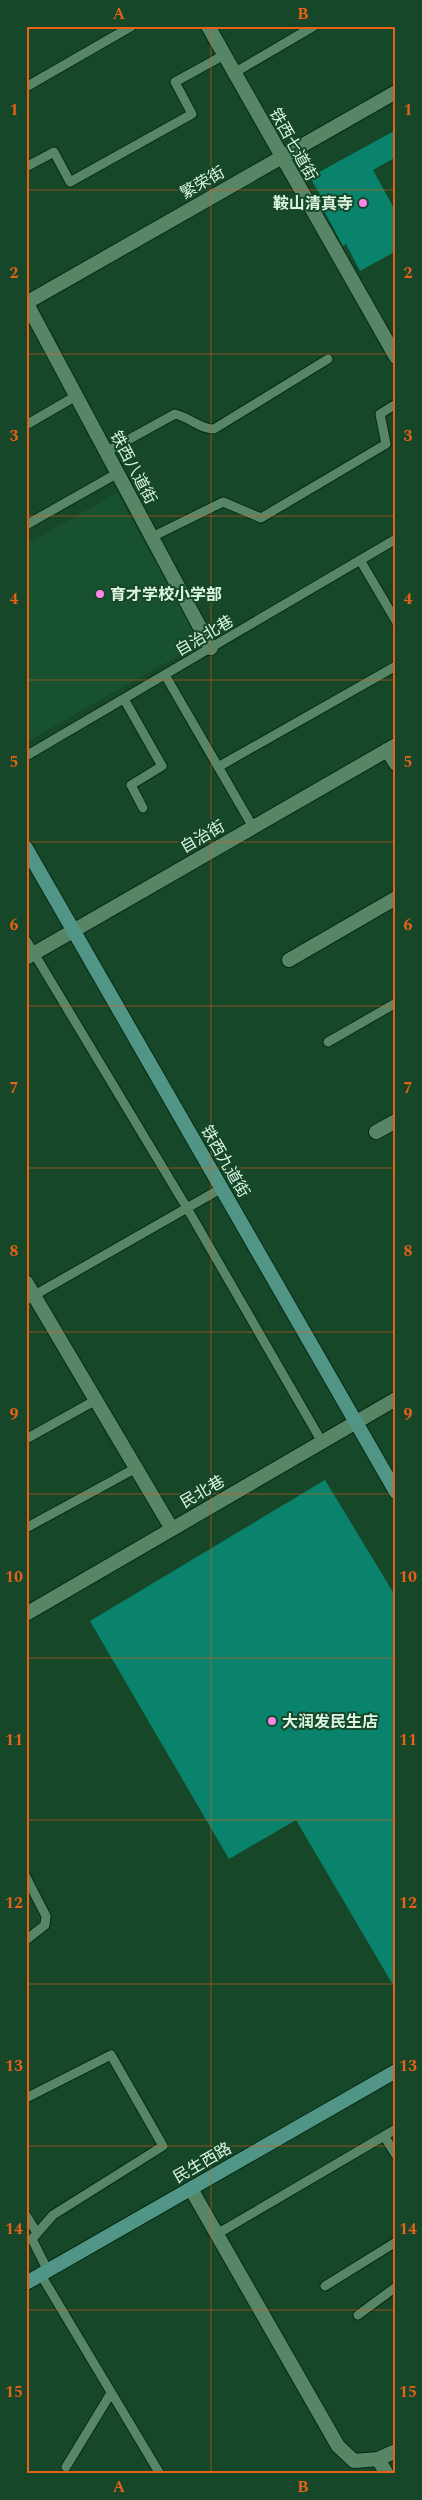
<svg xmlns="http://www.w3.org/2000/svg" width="422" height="2500" font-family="Spectral,'Noto Sans SC',serif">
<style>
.built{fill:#17512f}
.building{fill:#09836b}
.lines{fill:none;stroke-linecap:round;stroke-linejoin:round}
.service-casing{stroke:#052b15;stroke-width:11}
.minor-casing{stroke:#052b15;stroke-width:16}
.secondary-casing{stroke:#052b15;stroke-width:16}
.service{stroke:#568665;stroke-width:9}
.minor{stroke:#568665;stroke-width:14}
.secondary{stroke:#509585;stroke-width:14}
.grid{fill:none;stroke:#e76117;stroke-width:1;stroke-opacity:0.55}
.poi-dot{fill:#fa87e7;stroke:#164729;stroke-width:2}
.labels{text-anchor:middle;stroke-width:4;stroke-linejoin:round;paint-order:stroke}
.street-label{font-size:16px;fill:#dbf5e2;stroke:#164729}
.poi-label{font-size:16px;font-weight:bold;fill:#dbf5e2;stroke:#164729;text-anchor:start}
.neatline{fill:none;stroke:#e76117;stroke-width:2}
.grid-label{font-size:16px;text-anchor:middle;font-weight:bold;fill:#e76117}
</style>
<rect width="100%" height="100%" fill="#164729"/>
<path class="built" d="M117,493L201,643L26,742V544Z"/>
<path class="building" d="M396,130V157L373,170L396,212V251L360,271L346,244L343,246L323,209L327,207L310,177Z
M325,1480L396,1597V1990L296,1820L229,1859L90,1621Z"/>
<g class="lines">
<g class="service-casing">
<path id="service" d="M234,73L314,26
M26,87L132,26
M26,167L54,152L70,182L192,114L175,82L224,55
M26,425L76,396
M106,452L175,414C191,418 200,429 214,429L328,359
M26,525L118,473
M152,537L223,502L261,518L386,444L380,414L396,404
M360,560L396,621
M165,675L253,827
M124,699L162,766L131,785L143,808
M26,756L396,539
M218,767L396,666
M26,940L187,1208L322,1442
M328,1042L396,1003
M26,1300L222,1188
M26,1439L96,1400
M26,1528L136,1468
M26,1877L46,1916L45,1925L26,1940
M26,2098L111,2055L163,2146L53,2215L32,2239L48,2271
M384,2136L396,2155
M26,2215L37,2233
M217,2234L396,2129
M41,2275L160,2474
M325,2286L396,2242
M358,2315L396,2287
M66,2467L111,2393"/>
</g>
<g class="minor-casing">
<path id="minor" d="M208,26L396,357
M26,302L211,648
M26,303L396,92
M387,750L396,764
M26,958L396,745
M289,960L396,898
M376,1132L396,1121
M26,1282L172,1529
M26,1614L396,1399
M191,2189L338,2446L354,2461L378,2459L396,2451
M378,2459L387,2474"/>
</g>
<g class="secondary-casing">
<path id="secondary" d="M26,848L396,1492
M26,2283L396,2071"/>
</g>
<use href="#service" class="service"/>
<use href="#minor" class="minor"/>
<use href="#secondary" class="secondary"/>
</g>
<path class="grid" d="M211,26V2474M26,190H396M26,354H396M26,516H396M26,680H396M26,842H396M26,1006H396M26,1168H396M26,1332H396M26,1494H396M26,1658H396M26,1820H396M26,1984H396M26,2146H396M26,2310H396"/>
<g class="poi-dot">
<circle cx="363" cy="203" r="5"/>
<circle cx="100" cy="594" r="5"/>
<circle cx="272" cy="1721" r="5"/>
</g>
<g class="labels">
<g class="street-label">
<text transform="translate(294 144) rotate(61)" y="6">铁西七道街</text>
<text transform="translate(202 182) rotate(-30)" y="6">繁荣街</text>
<text transform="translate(134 467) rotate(62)" y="6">铁西八道街</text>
<text transform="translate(204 635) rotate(-30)" y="6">自治北巷</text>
<text transform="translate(202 836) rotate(-30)" y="6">自治街</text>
<text transform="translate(226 1161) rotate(60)" y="6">铁西九道街</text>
<text transform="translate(202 1491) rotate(-30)" y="6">民北巷</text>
<text transform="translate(202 2162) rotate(-30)" y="6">民生西路</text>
</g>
<g class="poi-label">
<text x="353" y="209" text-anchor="end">鞍山清真寺</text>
<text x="110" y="600">育才学校小学部</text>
<text x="282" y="1727">大润发民生店</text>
</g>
</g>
<rect width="422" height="2500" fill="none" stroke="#164729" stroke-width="55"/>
<rect x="28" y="28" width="366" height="2444" class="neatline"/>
<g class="grid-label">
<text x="119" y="19">A</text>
<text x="303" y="19">B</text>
<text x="14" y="115">1</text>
<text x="408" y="115">1</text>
<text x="14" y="278">2</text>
<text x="408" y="278">2</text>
<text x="14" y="441">3</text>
<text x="408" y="441">3</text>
<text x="14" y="604">4</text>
<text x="408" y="604">4</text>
<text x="14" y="767">5</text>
<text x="408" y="767">5</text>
<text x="14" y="930">6</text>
<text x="408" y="930">6</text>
<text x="14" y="1093">7</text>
<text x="408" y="1093">7</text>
<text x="14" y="1256">8</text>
<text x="408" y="1256">8</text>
<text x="14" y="1419">9</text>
<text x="408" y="1419">9</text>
<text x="14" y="1582">10</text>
<text x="408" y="1582">10</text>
<text x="14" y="1745">11</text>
<text x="408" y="1745">11</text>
<text x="14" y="1908">12</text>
<text x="408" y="1908">12</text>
<text x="14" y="2071">13</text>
<text x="408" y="2071">13</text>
<text x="14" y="2234">14</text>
<text x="408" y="2234">14</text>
<text x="14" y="2397">15</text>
<text x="408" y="2397">15</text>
<text x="119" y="2492">A</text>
<text x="303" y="2492">B</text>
</g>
</svg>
